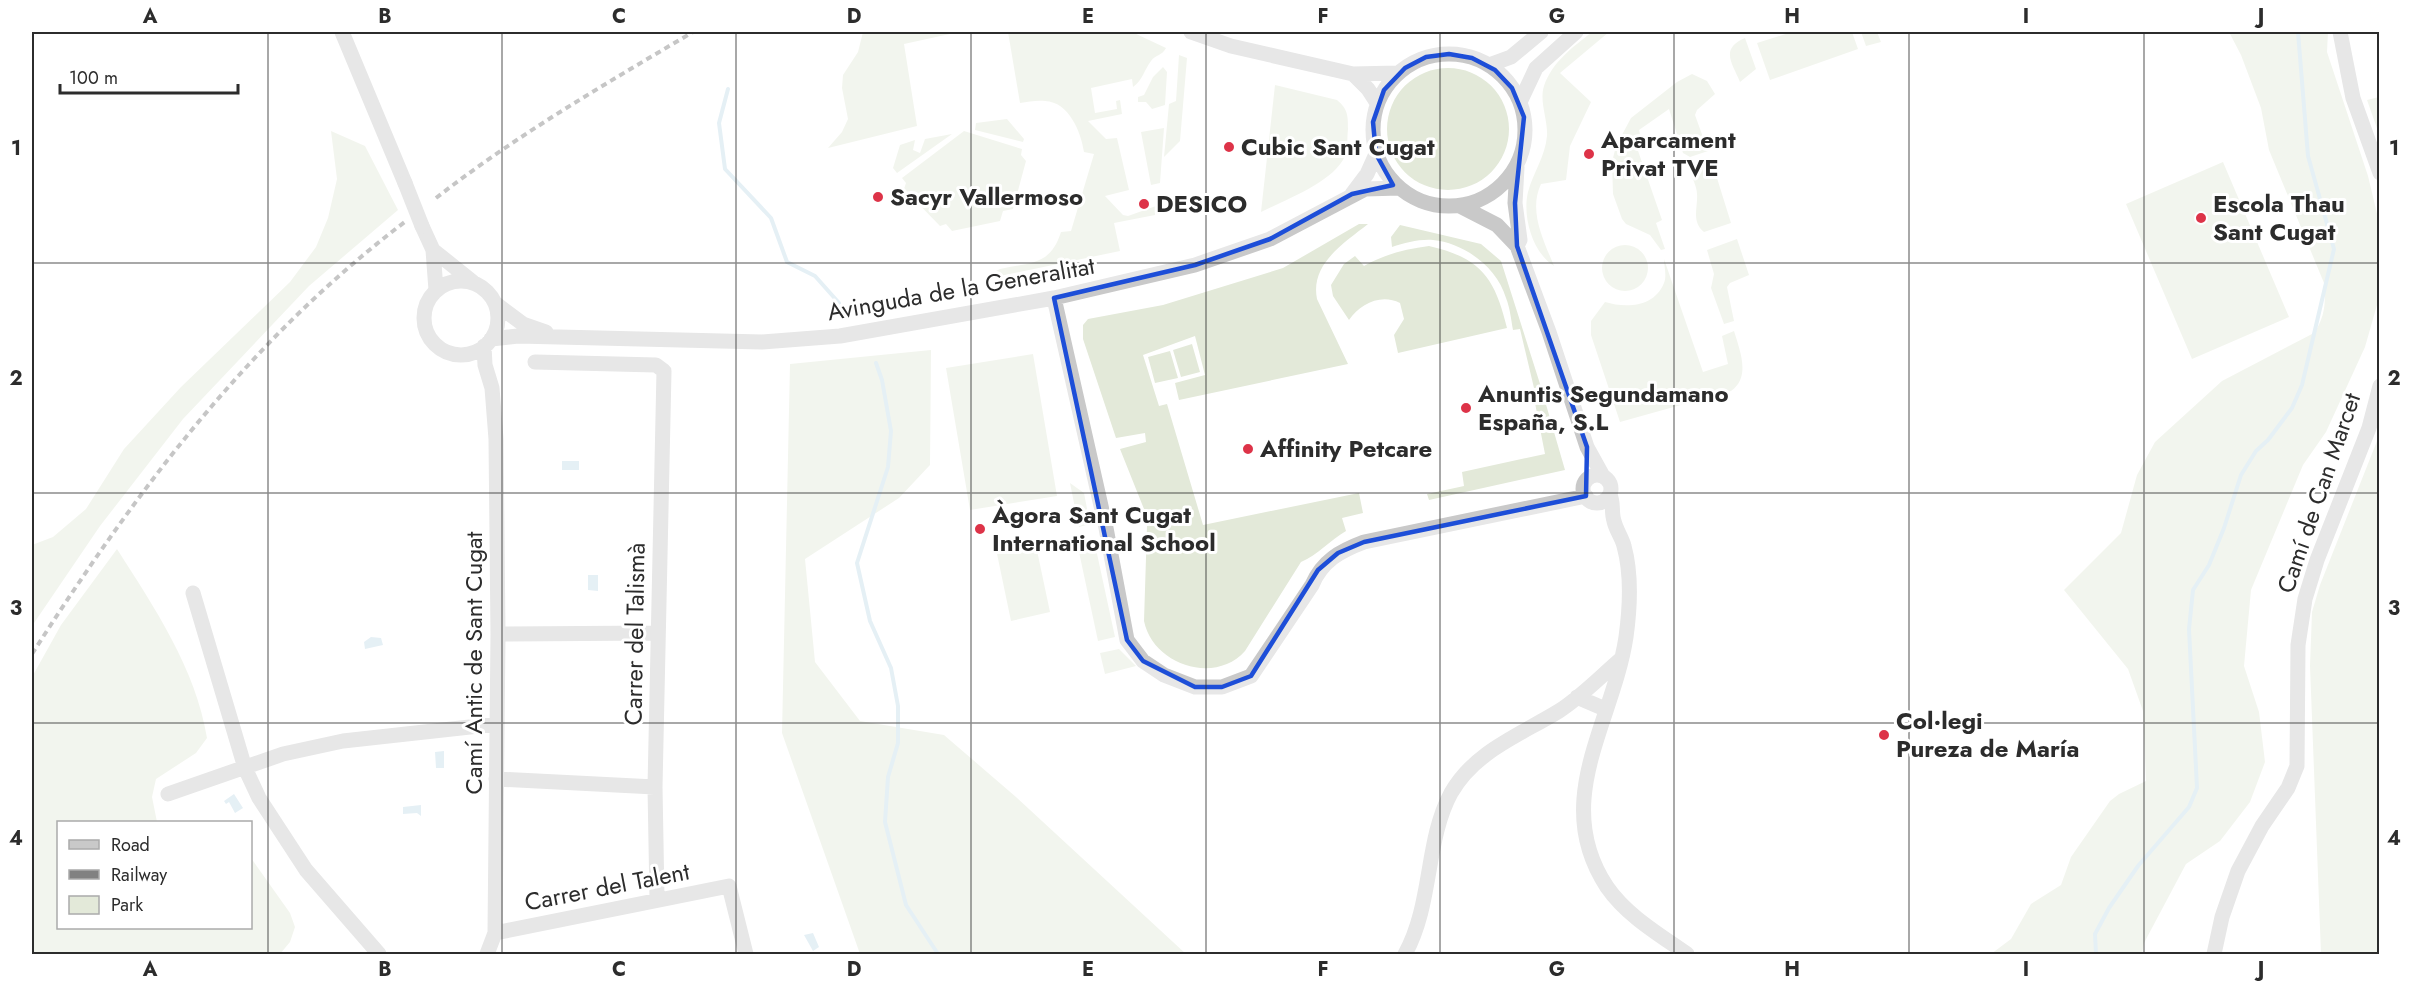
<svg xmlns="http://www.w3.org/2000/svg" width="2411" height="986" font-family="Jost,sans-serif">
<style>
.green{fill:#e3e9d9}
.water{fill:#c6dde9}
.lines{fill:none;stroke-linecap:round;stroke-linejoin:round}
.stream{stroke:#c6dde9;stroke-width:4}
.minor{stroke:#c9c9c9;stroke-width:15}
.rail{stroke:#818181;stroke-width:4;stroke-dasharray:6 4.5;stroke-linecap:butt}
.minor-bridge{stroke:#c9c9c9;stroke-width:15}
.marked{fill:none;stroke:#1d4ed8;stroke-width:4.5;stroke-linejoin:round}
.grid{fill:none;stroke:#2c2c2c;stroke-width:1.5;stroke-opacity:0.55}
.poi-dot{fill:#dd3348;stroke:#fff;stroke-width:2}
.labels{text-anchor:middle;stroke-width:6;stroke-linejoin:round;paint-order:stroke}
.poi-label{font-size:24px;font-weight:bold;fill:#2c2c2c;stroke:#fff;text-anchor:start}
.street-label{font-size:24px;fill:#2c2c2c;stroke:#fff}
.neatline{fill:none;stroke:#2c2c2c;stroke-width:2}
.grid-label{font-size:20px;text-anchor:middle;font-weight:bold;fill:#2c2c2c}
</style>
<rect width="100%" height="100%" fill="#fff"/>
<path class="green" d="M863,32H959L904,44L917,126L828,148L842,132L848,119L842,88L843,75L858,52Z
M1008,32H1132L1166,48C1162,56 1156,54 1151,61C1144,70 1143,80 1133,87L1132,79L1091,88L1095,113L1117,109L1116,101L1120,100L1122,114L1088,121L1106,139L1117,138L1129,190L1105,196L1123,215L1128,216L1156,206L1155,215L1114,223L1120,251L995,277L996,271L1000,269C1031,262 1050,266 1061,232L1071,231L1094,154L1084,152C1081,132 1069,102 1045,101C1037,100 1028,102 1020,103Z
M1592,32H1609L1560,73L1591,102L1570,146L1566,180L1541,184C1528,211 1544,241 1554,266C1533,253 1522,217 1528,192C1533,173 1545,157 1547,136C1548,120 1539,101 1544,86C1552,62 1573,47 1592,32Z
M1792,32H1852L1858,49L1770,80L1757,43Z
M1861,32H1877L1881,42L1866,46Z
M2229,32H2328L2327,52L2368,176L2379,222V298L2365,347L2326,432L2303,465L2251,590L2244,666L2259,712L2265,762L2250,802L2220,841L2186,864L2144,943L2142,954H1991L2011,939L2031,904L2061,885L2071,857L2110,801L2119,794L2146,781L2143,711L2128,669L2064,590L2121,533L2137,475L2155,442L2222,381L2314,333C2325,317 2326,302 2324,283L2269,150L2261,108L2241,55Z
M1745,38L1756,69L1740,82C1733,64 1719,49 1745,38Z
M1179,55L1187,58L1180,141L1164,157L1169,104L1176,101Z
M1163,67L1167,72L1165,105L1152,109L1146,102H1138V97L1144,95L1153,77Z
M1387 129a61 61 0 1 1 122 0a61 61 0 1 1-122 0Z
M1692,74L1707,81L1715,94L1697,110L1695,115L1708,151L1690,157L1683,153L1669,109L1639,130L1642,143L1636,145L1662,220L1656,223L1665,249L1661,250L1650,235L1626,224L1622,219L1613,194L1612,162L1616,146L1631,118L1677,82Z
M1275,85L1337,100C1348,109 1348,116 1348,129C1347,137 1348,149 1345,156C1334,182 1285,200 1261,212Z
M2379,97H2380L2379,134L2367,100Z
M1007,119L1024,139L1023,142L975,130L976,123Z
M1164,128L1160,183L1151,185L1141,132Z
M331,131L365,146L398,210L309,286L183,419L100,526L32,626V545L53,537L86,509L124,449L181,387L290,282L316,247L328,218L337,179Z
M964,131L1022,149L1021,155L1026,161L1013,209L1003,211L1000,221L952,231L946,224L940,226L904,189L906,183L902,178Z
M952,134L897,173L893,168L900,145L915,140L913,150L920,153L925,139Z
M1712,162L1731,223L1704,232C1691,221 1698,208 1697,194C1697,187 1692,177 1689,170Z
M2223,162L2289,317L2192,359L2126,204Z
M1359,224H1368C1344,243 1310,264 1317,299L1348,364L1179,400L1175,383L1205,375L1195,336L1143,355L1159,406L1167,404L1203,525L1359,493L1363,513L1342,518L1346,531C1330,540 1318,555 1301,562L1245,651C1215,685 1153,665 1144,621L1147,526L1167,520L1164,510L1146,514L1120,449L1146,442L1145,433L1116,438L1083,339V325L1088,319L1163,305L1283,268Z
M1400,225L1481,244L1501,261L1541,387L1534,388L1520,329L1513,330C1511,319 1510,308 1506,298C1497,267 1464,243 1433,240C1419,239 1405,243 1392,247L1391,237Z
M1737,239L1749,275L1730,283L1727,287L1734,321L1724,324L1711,288L1714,274L1707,250Z
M1602 268a23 23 0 1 1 46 0a23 23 0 1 1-46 0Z
M1429,246C1482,258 1495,279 1507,328L1398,353L1394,335L1404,319L1400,303C1381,293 1360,304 1349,320L1333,296L1331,285L1344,264L1355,256L1364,266C1385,254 1406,249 1429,246Z
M1664,259L1703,372L1728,364L1722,336L1734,331C1740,351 1751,377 1731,391L1620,422L1591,335V321L1605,302C1625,308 1654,308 1664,283C1667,276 1664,266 1664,259Z
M1192,344L1200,372L1181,377L1173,350Z
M931,350L930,465L899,498L805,559L815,662L860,721L944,735L1016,797L1186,954H860L782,733L790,364Z
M1170,351L1178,378L1155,383L1148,357Z
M1033,354L1057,496L970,510L946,368Z
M1545,401L1565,470L1429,500L1427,494L1464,486L1462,472L1545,454L1535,403Z
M2379,436V954H2321L2310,666L2312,612L2320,585Z
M1070,483L1084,493L1090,524L1079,527L1075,512H1072L1071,509L1075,508Z
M1035,541L1050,612L1011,621L996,549Z
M117,549C154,607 196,669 207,738L196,753L156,779L152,797L157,822H58V928H250L251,858L290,913L295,927L290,942L280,954H32V677L61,625Z
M1096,549L1115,637L1098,641L1079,552Z
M1119,649L1136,666L1105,674L1100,653Z"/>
<path class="water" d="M562,461H579V470H562Z
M588,575H598V591L588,590Z
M371,637L381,638L383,645L365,649L364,642Z
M444,751V768H436L435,752Z
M234,794L243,808L235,813L229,802L226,804L224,801Z
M421,805V816L417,813L403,814V807Z
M813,933L819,947L813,951L804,935Z"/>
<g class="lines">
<path class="stream" d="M728,89L719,123L725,169L771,218L787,262L815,276L839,303
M876,363L882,380L891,431L888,467L857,563L870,621L891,668L898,706V743L888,777L885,822L906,905L938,954
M2096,954L2095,934L2109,908L2138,866L2189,807L2197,788L2189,629L2193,590L2209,565L2224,528L2241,475L2256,451L2268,440L2292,408L2302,385L2334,249L2308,156L2298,32"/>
<path class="minor" d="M342,32L405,183
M1191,32L1231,46L1353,74L1398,73
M2340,32L2353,98L2380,173
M1373 130a76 76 0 1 1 152 0a76 76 0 1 1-152 0Z
M1489,65L1511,57L1541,32
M1353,74L1368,89L1377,103
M1520,102L1536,68L1576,32
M1352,194L1367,174L1376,154
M1460,206L1497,225L1517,246L1549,332L1587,447L1603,476
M422,226L433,250L436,290
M1517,246L1520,240L1515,203L1517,167
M433,250L473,282
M424 318a37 37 0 1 1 74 0a37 37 0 1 1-74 0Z
M1054,298L1106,528L1127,640L1143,661L1164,675L1195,687H1222L1251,676L1312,585C1322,561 1340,551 1364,542L1586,496
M495,303L523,324L546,332
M491,339L518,336L762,342L840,336L1054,298L1195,265L1270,239L1365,189L1399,188
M484,346L485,365L492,388L496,439L498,634L495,933L487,954
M535,362L656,365L664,371L655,787L657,899
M1583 489a14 14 0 1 1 28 0a14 14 0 1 1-28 0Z
M1610,495C1614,503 1611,512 1614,521C1616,530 1622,538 1624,546C1632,575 1630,608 1626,637C1613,723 1550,801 1607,887C1627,916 1660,935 1687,954
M193,593L245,768L259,798L306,870L379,954
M498,634L657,633
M1577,697L1605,709
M496,779L655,787
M168,794L283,754L343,741L497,724
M495,933L729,886L746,954
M1405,954C1433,903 1425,841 1451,793C1475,751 1520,735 1559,711C1581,697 1601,676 1621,659
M2214,954L2222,917L2238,871L2262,826L2288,788L2297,766L2298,645L2305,599L2317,560L2369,428L2380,386"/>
<path class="rail" d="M436,198C517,135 605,84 693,32
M32,654C137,490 249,340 406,221"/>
<path class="minor-bridge" d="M405,183L422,226"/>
</g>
<path d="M0 0H2411V986H0ZM1449,54L1472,58L1495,70L1512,88L1524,117L1515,203L1517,246L1587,447L1586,496L1364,542L1338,553L1318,570L1251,676L1222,687H1195L1143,661L1127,640L1054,298L1195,265L1270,239L1352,194L1393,185L1376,154L1373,122L1384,90L1405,68L1426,57Z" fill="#fff" fill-opacity=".55" fill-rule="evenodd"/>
<path class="marked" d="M1449,54L1472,58L1495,70L1512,88L1524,117L1515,203L1517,246L1587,447L1586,496L1364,542L1338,553L1318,570L1251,676L1222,687H1195L1143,661L1127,640L1054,298L1195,265L1270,239L1352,194L1393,185L1376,154L1373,122L1384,90L1405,68L1426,57Z"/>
<path class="grid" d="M268,32V954M502,32V954M736,32V954M971,32V954M1206,32V954M1440,32V954M1674,32V954M1909,32V954M2144,32V954M32,263H2380M32,493H2380M32,723H2380"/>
<g class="poi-dot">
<circle cx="1229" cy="147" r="6"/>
<circle cx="1589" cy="154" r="6"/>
<circle cx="878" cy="197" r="6"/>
<circle cx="1144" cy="204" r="6"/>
<circle cx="2201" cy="218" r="6"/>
<circle cx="1466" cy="408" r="6"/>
<circle cx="1248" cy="449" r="6"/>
<circle cx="980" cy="529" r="6"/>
<circle cx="1884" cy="735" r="6"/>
</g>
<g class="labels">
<g class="poi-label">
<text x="1601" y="148">Aparcament<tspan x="1601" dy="28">Privat TVE</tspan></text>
<text x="1241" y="155">Cubic Sant Cugat</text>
<text x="890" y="205">Sacyr Vallermoso</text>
<text x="1156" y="212">DESICO</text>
<text x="2213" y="212">Escola Thau<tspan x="2213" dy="28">Sant Cugat</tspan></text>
<text x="1478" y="402">Anuntis Segundamano<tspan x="1478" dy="28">España, S.L</tspan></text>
<text x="1260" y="457">Affinity Petcare</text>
<text x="992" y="523">Àgora Sant Cugat<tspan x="992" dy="28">International School</tspan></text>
<text x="1896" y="729">Col·legi<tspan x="1896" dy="28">Pureza de María</tspan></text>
</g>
<g class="street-label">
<text transform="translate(961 289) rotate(-10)" y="8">Avinguda de la Generalitat</text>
<text transform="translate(2319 493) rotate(-71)" y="8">Camí de Can Marcet</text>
<text transform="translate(635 634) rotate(-89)" y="8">Carrer del Talismà</text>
<text transform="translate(474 663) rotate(-90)" y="8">Camí Antic de Sant Cugat</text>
<text transform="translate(607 887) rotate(-11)" y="8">Carrer del Talent</text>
</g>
</g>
<rect width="2411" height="986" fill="none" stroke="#ffffff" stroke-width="66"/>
<rect x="57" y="821" width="195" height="108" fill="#ffffff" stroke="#ababab" stroke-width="1.5"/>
<rect x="69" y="840" width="30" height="9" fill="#c9c9c9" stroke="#ababab" stroke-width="1.5"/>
<text x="111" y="851" font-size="18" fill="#2c2c2c">Road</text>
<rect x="69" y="870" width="30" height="9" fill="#818181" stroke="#ababab" stroke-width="1.5"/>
<text x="111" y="881" font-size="18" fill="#2c2c2c">Railway</text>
<rect x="69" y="896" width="30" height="18" fill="#e3e9d9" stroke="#ababab" stroke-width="1.5"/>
<text x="111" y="911" font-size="18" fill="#2c2c2c">Park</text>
<path d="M60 84v9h178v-9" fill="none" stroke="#2c2c2c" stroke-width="3"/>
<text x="69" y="84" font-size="18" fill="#2c2c2c" stroke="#ffffff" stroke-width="4.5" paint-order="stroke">100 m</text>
<rect x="33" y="33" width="2345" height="920" class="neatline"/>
<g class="grid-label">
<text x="150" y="23">A</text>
<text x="385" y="23">B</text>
<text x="619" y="23">C</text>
<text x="854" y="23">D</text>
<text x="1088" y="23">E</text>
<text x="1323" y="23">F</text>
<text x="1557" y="23">G</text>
<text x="1792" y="23">H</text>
<text x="2026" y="23">I</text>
<text x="2261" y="23">J</text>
<text x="16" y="155">1</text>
<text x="2394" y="155">1</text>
<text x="16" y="385">2</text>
<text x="2394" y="385">2</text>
<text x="16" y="615">3</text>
<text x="2394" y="615">3</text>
<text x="16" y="845">4</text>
<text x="2394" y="845">4</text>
<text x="150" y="976">A</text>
<text x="385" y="976">B</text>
<text x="619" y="976">C</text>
<text x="854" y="976">D</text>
<text x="1088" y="976">E</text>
<text x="1323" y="976">F</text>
<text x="1557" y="976">G</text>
<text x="1792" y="976">H</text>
<text x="2026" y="976">I</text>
<text x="2261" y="976">J</text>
</g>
</svg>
